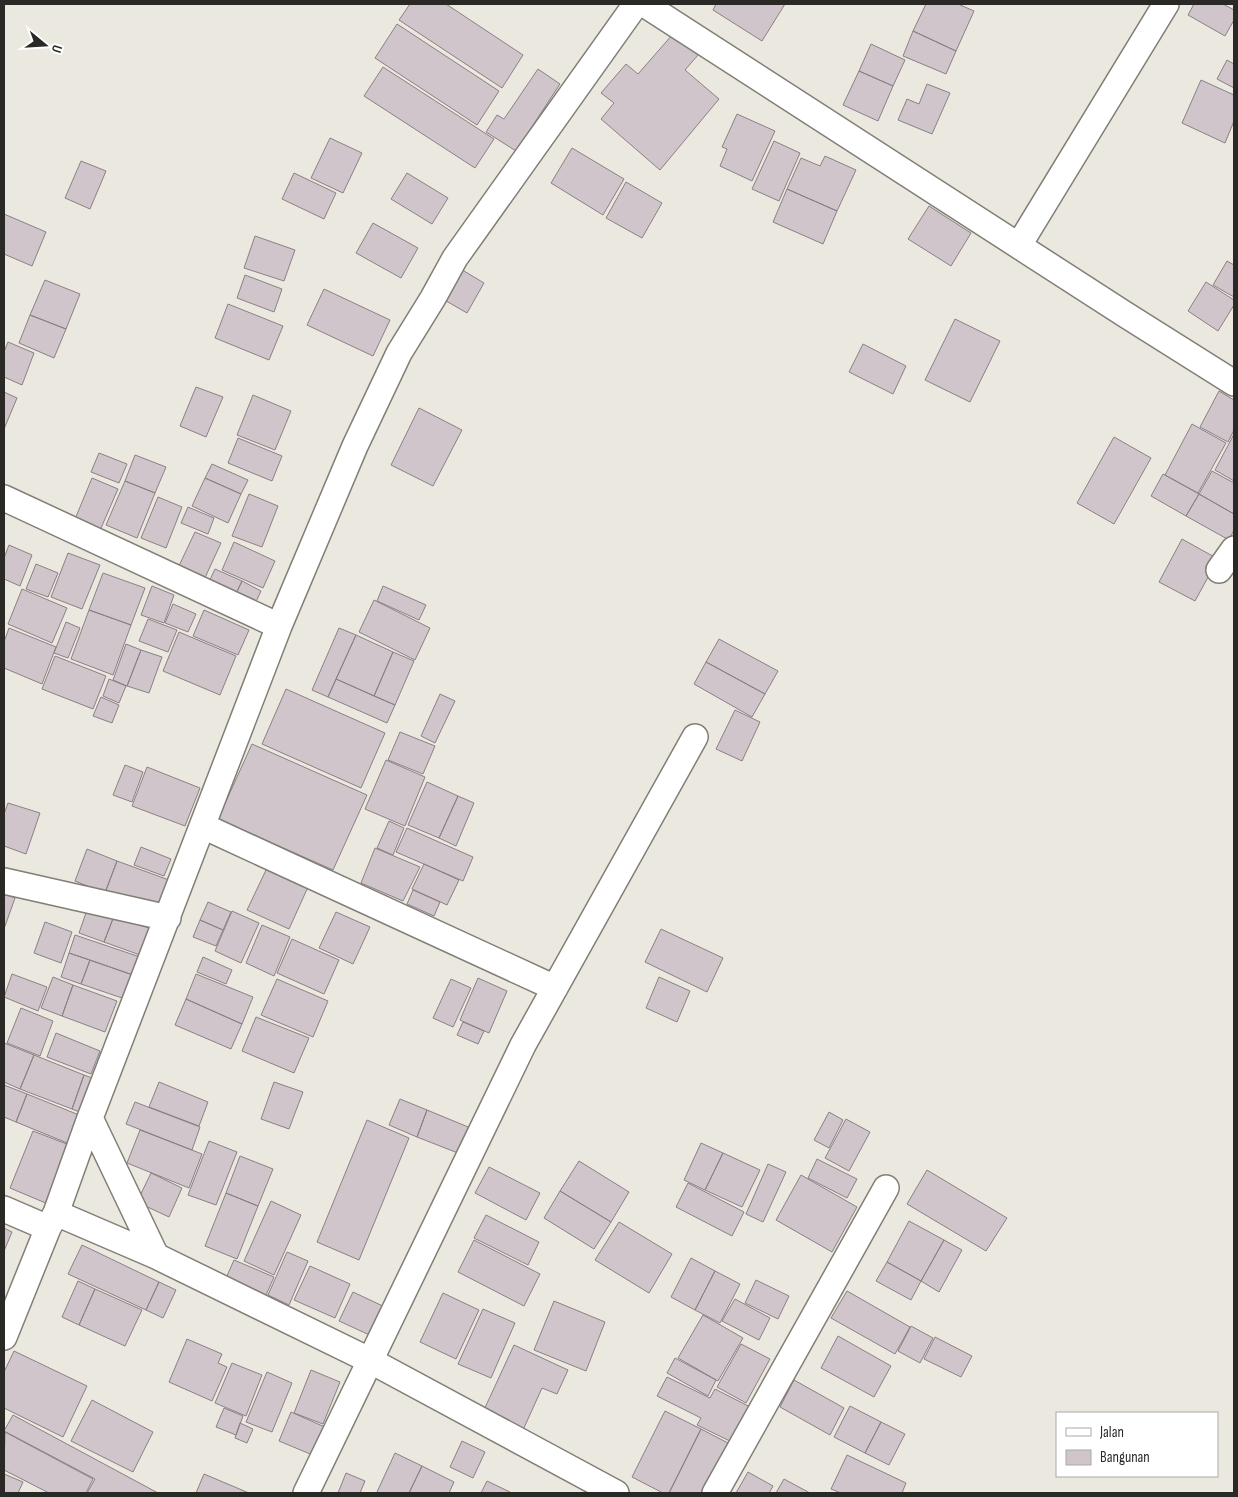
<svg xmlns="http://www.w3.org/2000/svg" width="1238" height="1497" font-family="'Sofia Sans Condensed',sans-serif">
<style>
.building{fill:#cfc5ca;stroke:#8a8085}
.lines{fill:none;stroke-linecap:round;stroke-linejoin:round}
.street-casing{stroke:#807e75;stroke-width:28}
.street{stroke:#fff;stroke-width:25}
</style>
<rect width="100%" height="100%" fill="#ebe9df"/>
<path class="building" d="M410,4H446L523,55L502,88L399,20Z
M716,4H785L762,41L713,10Z
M926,4H958L974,11L956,51L913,31Z
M1194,4H1223L1234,10V20L1225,36L1188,15Z
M397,24L499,91L477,125L375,58Z
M913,31L956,51L946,74L903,56Z
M673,34L698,55L685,70L719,99L660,170L601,119L614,103L601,93L626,64L638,74Z
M871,44L905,60L893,86L859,71Z
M1227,60L1234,64V88L1217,79Z
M383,67L494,139L475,168L364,96Z
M538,69L560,84L516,151L486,132L497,115L504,119Z
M859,71L893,86L878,121L843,105Z
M1201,80L1234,95V121L1225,143L1182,123Z
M927,84L950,93L932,134L898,120L907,99L919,104Z
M737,114L775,131L752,181L720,166L727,149L722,147Z
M330,138L362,153L343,193L311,178Z
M774,141L800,153L779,201L752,189Z
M572,148L624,179L603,215L551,183Z
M825,156L856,170L837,211L787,189L801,158L820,166Z
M81,161L106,171L90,209L65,198Z
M294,173L336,193L324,219L282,199Z
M407,173L448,198L432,224L391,199Z
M626,182L662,203L642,238L606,218Z
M787,189L837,211L823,244L773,222Z
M929,206L971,233L951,266L908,239Z
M4,214L46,232L32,266L4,254Z
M373,223L418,248L401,278L356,253Z
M255,236L295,250L284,281L244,268Z
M1227,261L1234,265V297L1213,285Z
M459,268L484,283L467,313L441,298Z
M245,275L282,289L274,312L237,298Z
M45,280L80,294L66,329L30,315Z
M1206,282L1234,300V305L1218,331L1188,311Z
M324,289L390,320L373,356L307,325Z
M228,304L283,326L269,360L215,338Z
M30,315L66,329L54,358L19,343Z
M955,319L1000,341L970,402L925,380Z
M8,342L34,353L22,385L4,377V352Z
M863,344L906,366L893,394L849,372Z
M196,387L223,397L206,437L180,426Z
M1219,391L1234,400V430L1228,442L1200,427Z
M4,392L17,398L4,429Z
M253,395L291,411L275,450L237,435Z
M419,408L462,430L433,486L391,465Z
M1192,424L1226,443L1198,493L1165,475Z
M1234,434V481L1215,470Z
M1114,437L1151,458L1114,524L1077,503Z
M238,438L282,456L272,481L228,463Z
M99,453L127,464L119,483L91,472Z
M135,455L166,467L155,493L125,481Z
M212,464L248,480L241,494L205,478Z
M1212,471L1234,483V514L1199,494Z
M1163,474L1199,494L1186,516L1151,496Z
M92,478L118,489L98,535L73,524Z
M205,478L241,494L228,523L192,506Z
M125,481L155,493L137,538L106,525Z
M249,494L278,506L262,547L232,536Z
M1199,494L1234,514V530L1229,540L1186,516Z
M158,497L182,507L166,548L141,538Z
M188,507L214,518L208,534L181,523Z
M195,532L221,543L203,582L177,570Z
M1182,539L1218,559L1195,601L1159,582Z
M234,542L275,561L263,588L222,570Z
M9,545L32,555L20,586L4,579V558Z
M68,553L100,565L82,609L51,597Z
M36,564L58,573L48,597L26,589Z
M215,569L242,581L234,598L207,586Z
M103,573L145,588L131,625L89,610Z
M242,581L261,591L253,608L234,598Z
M152,586L174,595L164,623L141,615Z
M383,586L426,605L419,620L377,601Z
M22,589L67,608L52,643L8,624Z
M374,600L430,628L415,660L359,632Z
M173,604L196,614L188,632L165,623Z
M89,610L131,625L113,675L71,659Z
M204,610L249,630L238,655L193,636Z
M148,619L177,630L168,652L139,641Z
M66,622L80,628L68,658L54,653Z
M9,628L56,647L42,684L4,668V642Z
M339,628L356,635L328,697L312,690Z
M179,632L236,656L220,695L163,671Z
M356,635L393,652L374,696L336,679Z
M719,639L778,671L765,694L706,662Z
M126,644L141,650L127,686L113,680Z
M141,650L162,657L149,693L127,686Z
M393,652L414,661L395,705L374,696Z
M55,656L106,676L93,709L42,689Z
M706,662L765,694L752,717L694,684Z
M109,679L126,686L119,703L103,696Z
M336,679L395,705L387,723L328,697Z
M286,689L385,733L361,788L262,744Z
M440,694L455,701L435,743L421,736Z
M101,697L119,705L112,723L93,716Z
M735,710L760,722L742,761L716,749Z
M400,732L435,746L423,774L388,760Z
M252,744L367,795L333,870L218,819Z
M386,760L425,777L405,826L365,809Z
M125,765L143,772L132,802L113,795Z
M147,767L200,788L185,826L132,806Z
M427,782L458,796L439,838L408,825Z
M458,796L474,803L456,846L439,838Z
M8,803L40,813L26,854L4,846V814Z
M389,821L404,828L393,855L377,848Z
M407,828L473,857L463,881L396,852Z
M141,847L171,859L164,876L134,865Z
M375,848L420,867L403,901L361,883Z
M87,849L117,861L105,893L75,881Z
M117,861L169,880L156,913L105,893Z
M424,864L459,880L447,905L412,889Z
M267,868L308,887L289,929L247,910Z
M413,890L440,902L434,916L407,904Z
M4,894L15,898L4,929Z
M208,902L231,912L223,930L200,920Z
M88,907L114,916L104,942L79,933Z
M232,911L259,923L241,963L215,951Z
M336,912L370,927L353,964L319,948Z
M114,916L149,928L140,955L104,942Z
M200,920L223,930L216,946L193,937Z
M45,922L72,932L61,963L34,953Z
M262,925L290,937L274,976L246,963Z
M661,929L723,958L707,992L645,962Z
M75,935L140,957L133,975L69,953Z
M292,939L339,960L324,994L277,973Z
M69,953L90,960L81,984L61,977Z
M203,957L232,970L226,984L197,972Z
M90,960L133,975L125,999L81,984Z
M12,974L47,987L38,1011L4,997Z
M196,974L253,997L242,1024L186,999Z
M53,977L73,985L62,1016L41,1008Z
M659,977L690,991L677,1022L646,1008Z
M478,978L507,991L489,1033L460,1020Z
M277,979L328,1001L313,1037L261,1015Z
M451,979L471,988L453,1027L433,1018Z
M73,985L117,1001L105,1032L62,1016Z
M186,999L242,1024L231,1049L175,1025Z
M21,1008L53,1021L40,1056L7,1043Z
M256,1017L309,1038L294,1073L242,1051Z
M463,1022L484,1031L478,1044L457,1035Z
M56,1033L100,1051L91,1074L47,1057Z
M4,1043L34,1055L20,1089L4,1082Z
M34,1055L84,1075L72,1109L20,1089Z
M84,1075L103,1082L90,1116L72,1109Z
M159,1082L208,1102L199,1126L149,1107Z
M274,1082L303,1092L289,1129L261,1119Z
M4,1085L27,1094L16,1122L4,1117Z
M27,1094L84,1117L72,1145L16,1122Z
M400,1099L427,1110L417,1137L389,1125Z
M135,1102L200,1127L192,1150L126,1124Z
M427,1110L473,1129L463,1155L417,1137Z
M829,1112L843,1120L829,1148L814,1140Z
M846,1119L870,1132L849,1171L825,1158Z
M367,1120L409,1138L359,1260L317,1242Z
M140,1130L202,1154L189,1188L127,1163Z
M33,1131L72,1146L48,1204L10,1188Z
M209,1141L237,1152L216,1205L188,1195Z
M701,1143L723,1153L705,1190L684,1180Z
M723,1153L760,1170L742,1207L705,1190Z
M240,1156L273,1169L258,1206L226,1193Z
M817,1159L857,1179L847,1198L808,1178Z
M579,1161L629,1192L611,1222L560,1191Z
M768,1164L786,1172L763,1222L746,1214Z
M489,1167L540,1193L526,1220L475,1193Z
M927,1170L1007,1218L986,1251L907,1204Z
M151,1173L182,1188L169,1217L137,1202Z
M801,1175L857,1207L832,1252L776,1220Z
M688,1183L744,1212L732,1236L676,1207Z
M560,1191L611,1222L594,1249L544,1218Z
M226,1193L258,1206L237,1259L205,1246Z
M271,1201L301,1215L274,1275L244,1261Z
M486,1215L539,1242L528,1265L474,1238Z
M909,1221L944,1240L921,1281L887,1262Z
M619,1222L672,1254L649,1293L595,1260Z
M4,1228L12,1232L4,1251Z
M474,1240L540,1274L524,1306L458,1272Z
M944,1240L962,1250L939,1292L921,1281Z
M82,1245L159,1282L146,1310L68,1274Z
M287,1252L308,1261L289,1305L268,1295Z
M691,1258L715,1271L695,1310L671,1297Z
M234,1260L274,1277L263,1302L223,1285Z
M887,1262L921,1281L911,1300L876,1281Z
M310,1266L350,1284L335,1318L294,1300Z
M715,1271L740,1284L720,1323L695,1310Z
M756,1280L789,1296L778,1319L745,1303Z
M78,1281L95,1289L79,1325L62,1317Z
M159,1282L176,1290L163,1318L146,1310Z
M95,1289L142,1310L125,1346L79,1325Z
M847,1291L910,1327L895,1354L831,1318Z
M353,1292L387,1308L374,1337L339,1321Z
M443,1293L479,1310L456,1359L420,1342Z
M735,1299L770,1318L759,1340L722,1321Z
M554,1301L605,1322L586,1371L534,1350Z
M483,1309L515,1323L491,1378L458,1364Z
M703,1315L743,1338L718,1381L678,1358Z
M911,1326L933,1338L920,1363L898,1351Z
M838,1336L891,1366L874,1397L821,1368Z
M935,1337L972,1356L961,1377L924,1359Z
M187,1339L222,1354L218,1363L227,1367L212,1401L169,1382Z
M741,1344L770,1359L746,1403L717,1387Z
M514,1345L568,1370L557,1394L542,1388L523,1430L483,1412Z
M14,1351L87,1386L63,1437L4,1408V1372Z
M675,1358L716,1380L708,1396L667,1373Z
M232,1363L262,1375L246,1416L215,1403Z
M311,1370L340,1382L323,1424L294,1413Z
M267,1372L292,1383L272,1432L246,1422Z
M667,1377L710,1398L715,1389L756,1410L738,1445L697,1425L701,1418L657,1396Z
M794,1380L844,1408L830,1435L780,1407Z
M92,1400L153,1432L133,1472L71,1441Z
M850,1406L881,1422L865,1453L834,1437Z
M224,1408L243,1416L236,1435L216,1427Z
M665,1411L701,1429L669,1493H663L632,1477Z
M291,1412L327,1428L315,1456L279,1441Z
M13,1415L158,1493H87L95,1479L4,1431Z
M881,1422L905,1434L889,1465L865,1453Z
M240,1423L253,1429L247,1443L235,1438Z
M701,1429L728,1443L702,1493H669Z
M5,1432L93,1479L86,1493H49L4,1470Z
M462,1441L485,1452L473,1478L450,1467Z
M395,1453L422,1466L409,1493H379L377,1492Z
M847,1455L906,1483L902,1493H841L831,1489Z
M422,1466L454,1482L449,1493H409Z
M748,1472L773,1486L769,1493H736Z
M346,1473L365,1481L360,1493H338Z
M4,1474L23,1482L18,1493H4Z
M204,1474L249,1493H196Z
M784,1479L810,1493H776Z
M487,1481L510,1492L509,1493H481Z"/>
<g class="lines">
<g class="street-casing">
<path id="street" d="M644,4L1126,315L1234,383
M1019,245L1166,4
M4,498L279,626
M1219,570L1234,549
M203,826L555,988
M4,881L168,918
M90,1118L156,1256
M4,1209L48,1228
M56,1213L156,1256L371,1361L616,1493
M4,1337L48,1228L56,1213L90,1118L279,626L355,446L399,353L433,298L455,258L636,4
M306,1493L523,1045L695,737
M715,1493L886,1188"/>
</g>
<use href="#street" class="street"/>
</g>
<rect width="1238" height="1497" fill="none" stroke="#2a2926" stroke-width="10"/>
<rect x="1056" y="1412" width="162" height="65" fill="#ffffff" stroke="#aaa9a8"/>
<rect x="1066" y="1428" width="25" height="8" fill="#ffffff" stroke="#aaa9a8"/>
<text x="1100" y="1437" font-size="15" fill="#2a2926">Jalan</text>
<rect x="1066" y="1450" width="25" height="15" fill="#cfc5ca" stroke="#aaa9a8"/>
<text x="1100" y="1462" font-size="15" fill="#2a2926">Bangunan</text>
<g transform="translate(45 45) rotate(108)" stroke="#ffffff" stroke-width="4" paint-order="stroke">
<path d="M0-4L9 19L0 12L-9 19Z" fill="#2a2926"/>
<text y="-8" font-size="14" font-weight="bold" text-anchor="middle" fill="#2a2926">U</text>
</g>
</svg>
